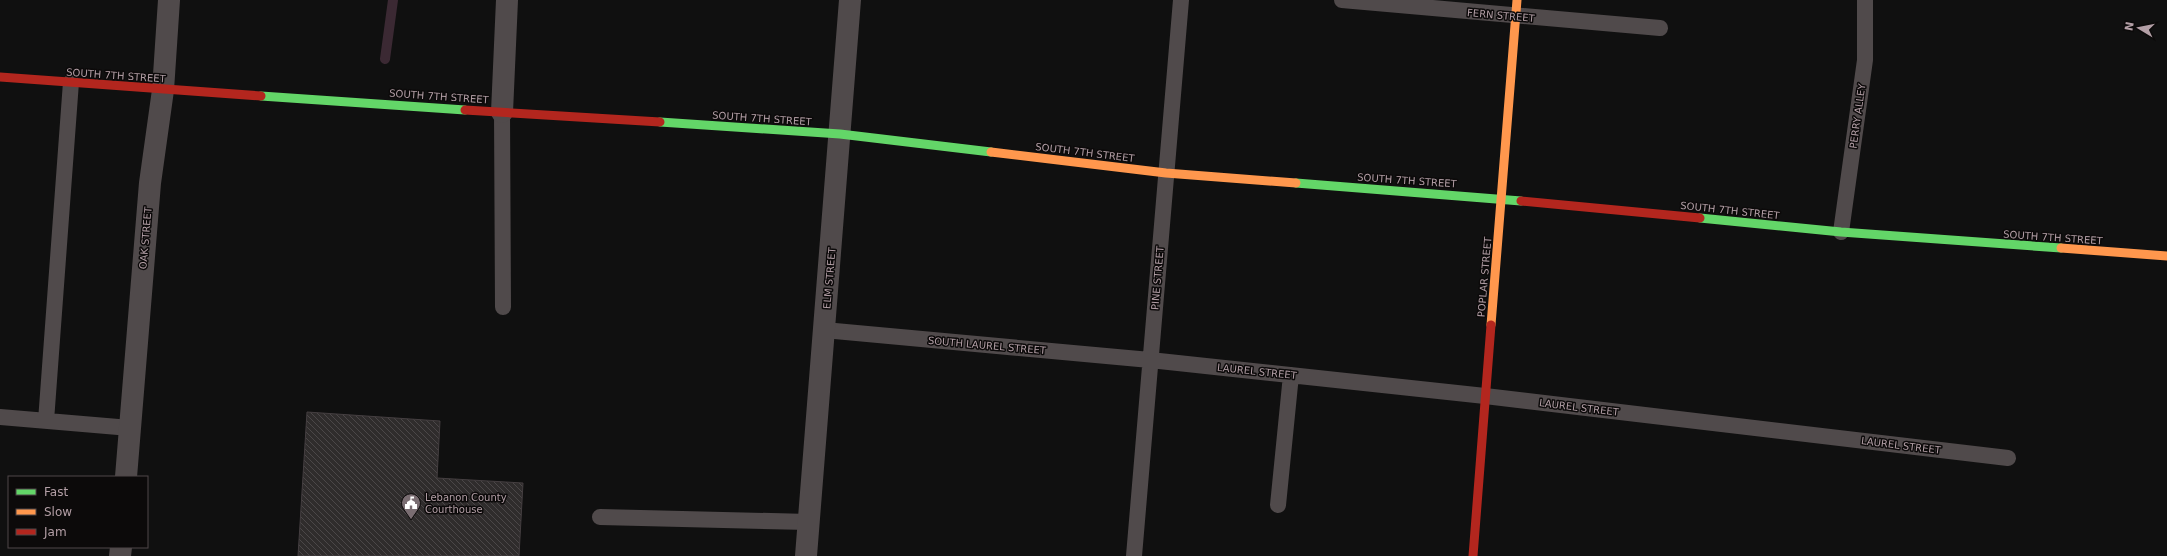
<svg xmlns="http://www.w3.org/2000/svg" width="2167" height="556" font-family="'DejaVu Sans',sans-serif">
<style>
.lines{fill:none;stroke-linecap:round;stroke-linejoin:round}
.stream{stroke:#3b2933;stroke-width:10}
.building{fill:url(#building-back-hatch);stroke:#443e40}
.lane{stroke:#504a4b;stroke-width:16}
.street{stroke:#504a4b;stroke-width:22}
.fast{stroke:#63d668;stroke-width:9}
.slow{stroke:#ff974d;stroke-width:9}
.jam{stroke:#b3261e;stroke-width:9}
.labels{text-anchor:middle;stroke-width:3;stroke-linejoin:round;paint-order:stroke}
.street-label{font-size:10px;fill:#b39fa6;stroke:#0c0a0a}
.poi-label{font-size:10px;fill:#b39fa6;stroke:#0c0a0a;text-anchor:start}
</style>
<defs>
<pattern id="building-back-hatch" width="6" height="6" patternUnits="userSpaceOnUse"><rect width="6" height="6" fill="#2f2c2c"/><path d="M-1 5l2 2M0 0l6 6M5-1l2 2" fill="none" stroke="#4b4748"/></pattern>
</defs>
<rect width="100%" height="100%" fill="#101010"/>
<g class="lines">
<path class="stream" d="M385,59L393,0"/>
</g>
<path class="building" d="M307,412L440,421L437,478L523,483L519,556H298Z"/>
<g class="lines">
<path class="lane" d="M1342,0L1660,28
M502,112L503,307
M1841,232L1865,60V0
M824,330L1150,360L1485,396L2008,458
M0,417L130,428
M46,421L71,82
M1278,505L1291,375
M600,517L809,522
M1134,556L1181,0"/>
<path class="street" d="M502,112L507,0
M126,477L150,183L163,90L169,0
M120,556L121,547
M806,556L850,0"/>
<path class="fast" d="M261,96L465,110
M660,122L840,134L991,152
M1296,183L1521,201
M1700,218L1841,232L2061,248"/>
<path class="slow" d="M991,152L1166,173L1296,183
M2061,248L2167,256
M1491,325L1517,0"/>
<path class="jam" d="M0,77L261,96
M465,110L660,122
M1521,201L1700,218
M1473,556L1491,325"/>
</g>
<defs>
<g id="civic-pin" transform="scale(1)"><path d="M0 17L-7.5 6A9.5 9.5 0 1 1 7.5 6Z" fill="#7a6d72" stroke="#0c0a0a"/><path d="M-.6-6.5H3V-4.5H.6V-3L4-1V1h2V6H-6V1h2V-1L-.6-3ZM-1.2 2.5V6h2.4V2.5Z" fill="#fff"/></g>
</defs>
<g fill-rule="evenodd">
<use href="#civic-pin" x="411" y="503"/>
</g>
<g class="labels">
<g class="street-label">
<text transform="translate(1501 15) rotate(5)" y="4">FERN STREET</text>
<text transform="translate(116 75) rotate(4)" y="4">SOUTH 7TH STREET</text>
<text transform="translate(439 96) rotate(4)" y="4">SOUTH 7TH STREET</text>
<text transform="translate(1857 116) rotate(-82)" y="4">PERRY ALLEY</text>
<text transform="translate(762 118) rotate(4)" y="4">SOUTH 7TH STREET</text>
<text transform="translate(1085 152) rotate(7)" y="4">SOUTH 7TH STREET</text>
<text transform="translate(1407 180) rotate(4)" y="4">SOUTH 7TH STREET</text>
<text transform="translate(1730 210) rotate(6)" y="4">SOUTH 7TH STREET</text>
<text transform="translate(2053 237) rotate(4)" y="4">SOUTH 7TH STREET</text>
<text transform="translate(145 238) rotate(-85)" y="4">OAK STREET</text>
<text transform="translate(1484 277) rotate(-85)" y="4">POPLAR STREET</text>
<text transform="translate(829 278) rotate(-85)" y="4">ELM STREET</text>
<text transform="translate(1157 278) rotate(-85)" y="4">PINE STREET</text>
<text transform="translate(987 345) rotate(5)" y="4">SOUTH LAUREL STREET</text>
<text transform="translate(1257 371) rotate(6)" y="4">LAUREL STREET</text>
<text transform="translate(1579 407) rotate(7)" y="4">LAUREL STREET</text>
<text transform="translate(1901 445) rotate(7)" y="4">LAUREL STREET</text>
</g>
<g class="poi-label">
<text x="425" y="501">Lebanon County<tspan x="425" dy="12">Courthouse</tspan></text>
</g>
</g>
<rect x="8" y="476" width="140" height="72" fill="#0c0a0a" stroke="#4f4648"/>
<rect x="16" y="489" width="20" height="6" fill="#63d668" stroke="#4f4648"/>
<text x="44" y="496" font-size="12" fill="#b39fa6">Fast</text>
<rect x="16" y="509" width="20" height="6" fill="#ff974d" stroke="#4f4648"/>
<text x="44" y="516" font-size="12" fill="#b39fa6">Slow</text>
<rect x="16" y="529" width="20" height="6" fill="#b3261e" stroke="#4f4648"/>
<text x="44" y="536" font-size="12" fill="#b39fa6">Jam</text>
<g transform="translate(2139 28) rotate(280)" stroke="#0c0a0a" stroke-width="3" paint-order="stroke">
<path d="M0-3L7 15L0 10L-7 15Z" fill="#b39fa6"/>
<text y="-6" font-size="11" font-weight="bold" text-anchor="middle" fill="#b39fa6">N</text>
</g>
</svg>
